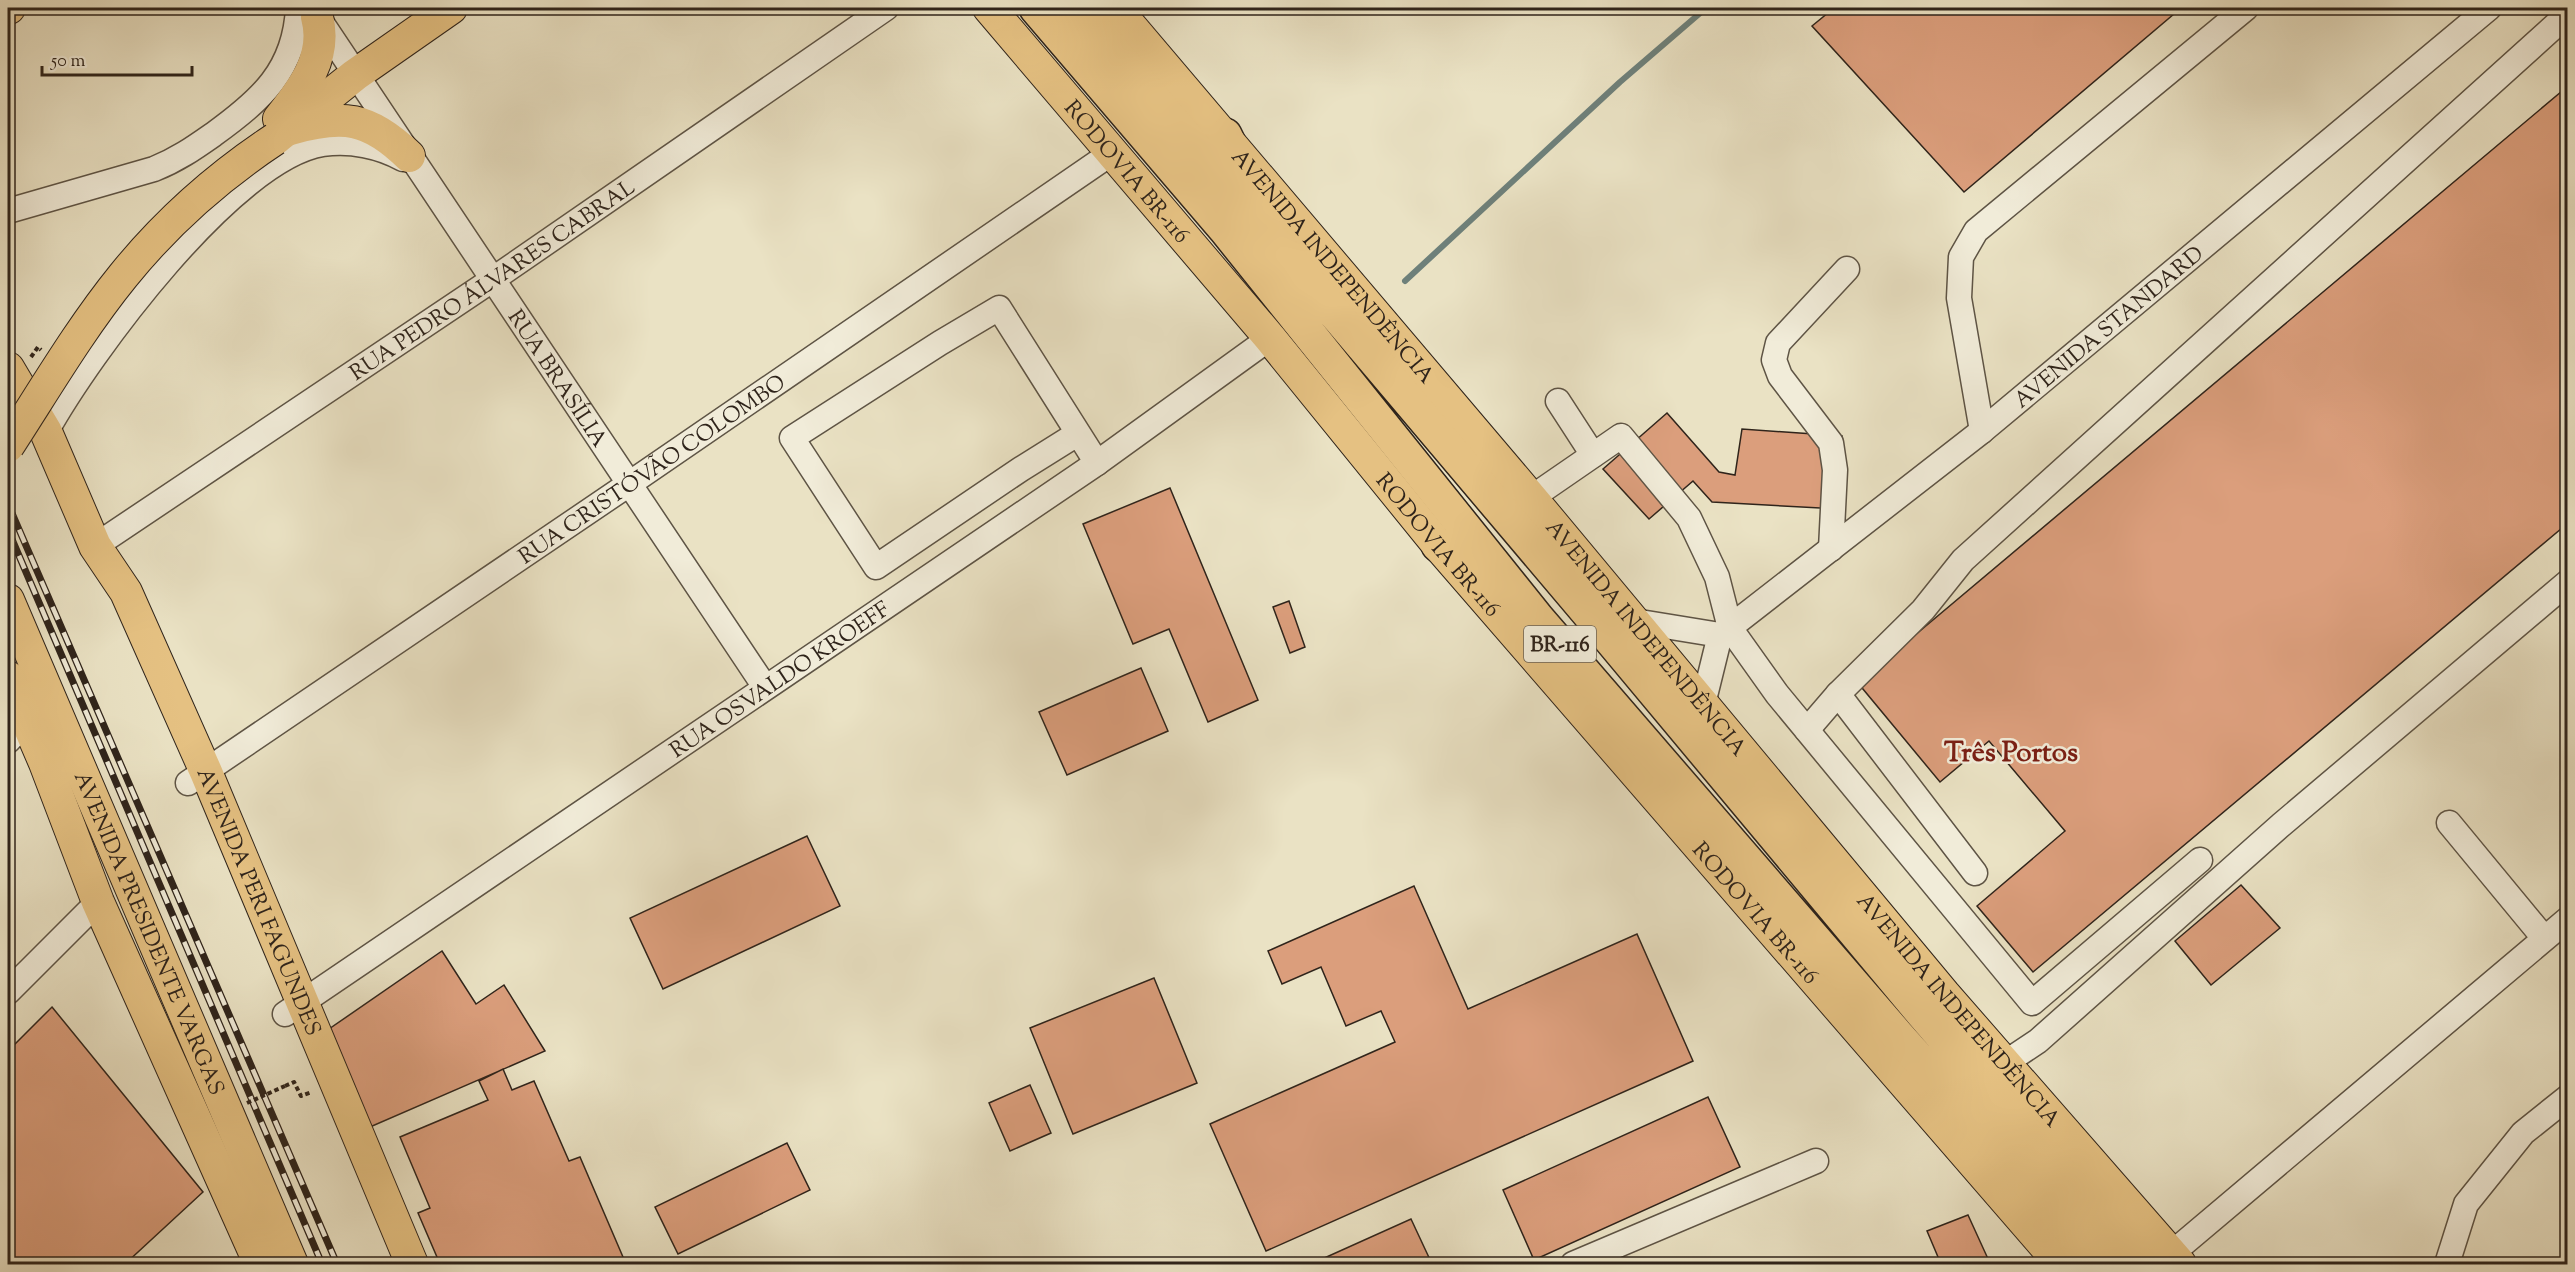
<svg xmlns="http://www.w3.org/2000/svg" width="2575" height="1272" font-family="'Sorts Mill Goudy',serif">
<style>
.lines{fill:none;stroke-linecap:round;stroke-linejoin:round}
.stream{stroke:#6e807a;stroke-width:6}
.building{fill:#db9e7c;stroke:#2f241b;stroke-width:1.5}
.minor-casing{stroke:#5e5445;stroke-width:27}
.major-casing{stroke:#2f241b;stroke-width:34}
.highway-casing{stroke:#2f241b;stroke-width:36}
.path{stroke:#2f241b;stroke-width:4;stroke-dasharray:4.5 3;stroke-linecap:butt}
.minor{stroke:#f1ecd9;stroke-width:24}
.major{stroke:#e5c182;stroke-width:32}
.highway{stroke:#e5c182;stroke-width:33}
.rail-casing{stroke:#2f241b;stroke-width:7}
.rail{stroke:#f1ecd9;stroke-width:4.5;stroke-dasharray:14;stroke-linecap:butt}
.major-bridge-casing{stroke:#2f241b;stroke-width:34;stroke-linecap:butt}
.path-bridge{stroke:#2f241b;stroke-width:4;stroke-dasharray:4.5 3;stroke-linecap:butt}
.major-bridge{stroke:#e5c182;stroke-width:32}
.labels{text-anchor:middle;stroke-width:5;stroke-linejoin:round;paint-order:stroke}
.shield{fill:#f1ecd9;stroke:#696054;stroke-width:1.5}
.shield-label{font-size:21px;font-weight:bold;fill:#2f241b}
.street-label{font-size:22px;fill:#2f241b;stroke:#f1ecd9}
.district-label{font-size:28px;font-weight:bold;fill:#7a1f14;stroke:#f1ecd9}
</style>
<rect width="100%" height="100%" fill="#eae2c4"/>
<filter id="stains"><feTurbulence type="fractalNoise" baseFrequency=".00333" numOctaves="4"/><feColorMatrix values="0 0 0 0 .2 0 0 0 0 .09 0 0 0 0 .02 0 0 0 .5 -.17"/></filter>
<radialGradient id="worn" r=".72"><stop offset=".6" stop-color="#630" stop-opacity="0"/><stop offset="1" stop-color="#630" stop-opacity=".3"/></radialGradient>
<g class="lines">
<path class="stream" d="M1405,281L1620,82L1706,8"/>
</g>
<path class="building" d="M1834,8H2181L1964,192L1812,26Z
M2568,86V523L2033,972L1977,906L2065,831L1989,741L1940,782L1858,683Z
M1667,413L1719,472L1735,475L1742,429L1842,436L1839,509L1712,502L1693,481L1649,519L1603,469Z
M1170,488L1258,700L1208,722L1169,629L1133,644L1083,524Z
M1289,601L1305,647L1290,653L1273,607Z
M1141,668L1168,731L1067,775L1039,712Z
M807,836L840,906L663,989L630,918Z
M2241,885L2280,928L2211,985L2175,941Z
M1414,886L1468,1009L1637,934L1693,1061L1266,1251L1210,1124L1395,1042L1381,1011L1346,1026L1321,967L1282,984L1268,951Z
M442,951L476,1004L504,985L545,1051L370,1127L329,1029Z
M1154,978L1197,1083L1073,1134L1030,1028Z
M52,1007L203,1192L125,1264H8V1051Z
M503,1069L512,1090L534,1081L569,1161L580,1157L626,1264H440L418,1213L430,1208L400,1137L488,1100L479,1081Z
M1030,1085L1051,1133L1010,1151L989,1103Z
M1708,1097L1740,1167L1534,1260L1503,1190Z
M787,1143L810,1190L678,1254L655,1207Z
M1968,1215L1989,1261L1981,1264H1941L1927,1231Z
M1411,1219L1432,1264H1311Z"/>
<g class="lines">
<g class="minor-casing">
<g id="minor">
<path id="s1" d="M317,16L765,687"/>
<path d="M8,211L154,169C177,160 194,148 214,134C261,100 295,70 298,8"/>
<path d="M1558,401L1593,455"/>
<path d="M1982,431L1959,298L1961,257L1976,231L2246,8"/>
<path d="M46,432C89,354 233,158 323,144C350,140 380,146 403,159"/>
<path d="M1077,434L1021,469L876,567L792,438L940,343L999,308L1097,463"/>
<path d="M1531,498L1621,436L1689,518L1717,577L1730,628L1777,694L2032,1003L2200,860"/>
<path id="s2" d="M95,546L492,280L886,8"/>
<path d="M1831,549L1835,470L1831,443L1780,376L1774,360L1778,343L1847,269"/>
<path d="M1634,621L1720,635"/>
<path d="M1838,694L1923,610L1963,560L2568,14"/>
<path id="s3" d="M1703,704L1720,635L1982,431L2489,8"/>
<path d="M1807,730L1838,694L1975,873"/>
<path d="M8,741L27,721"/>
<path id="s4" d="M188,783L629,484L1113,152"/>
<path d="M2449,823L2544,938"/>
<path d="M8,992L98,902"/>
<path id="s5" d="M285,1014L1097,463L1270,338"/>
<path d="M2005,1063L2038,1041L2281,825L2568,582"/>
<path d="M2171,1254L2568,919"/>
<path d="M1573,1264L1816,1161"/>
<path d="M2447,1264L2466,1204L2523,1133L2568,1097"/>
</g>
</g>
<g class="major-casing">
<g id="major">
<path d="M8,8H9"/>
<path id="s6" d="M989,8L1270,338L1438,545L2061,1264"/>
<path id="s7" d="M1115,8L1531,498L1944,994L2180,1264"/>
<path d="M279,119C302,90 328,57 317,17"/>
<path d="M290,129C343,114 369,117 409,156"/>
<path d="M275,139L355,75L451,8"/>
<path id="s8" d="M8,368L46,432L95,546L126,592L206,772L412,1264"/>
<path id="s9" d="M8,600L292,1264"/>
<path d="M8,677L45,763L98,902L260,1264"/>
</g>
</g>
<g class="highway-casing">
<path id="highway" d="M1036,8L1225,229L1538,619L1898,1036L2101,1264
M1077,8L1601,628L1923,1014L2140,1264
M1225,135L1257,201
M1438,545L1501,592"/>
</g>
<path class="path" d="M31,357L38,347L41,350
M285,1086L294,1082L301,1096L312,1092"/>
<use href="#minor" class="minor"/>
<use href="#major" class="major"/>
<use href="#highway" class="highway"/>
<g class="rail-casing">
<path id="rail" d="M8,504L337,1264
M8,530L322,1264"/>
</g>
<use href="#rail" class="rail"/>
<g class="major-bridge-casing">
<path id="major-bridge" d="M8,446C45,389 80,329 123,276C165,224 219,176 275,139"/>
</g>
<path class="path-bridge" d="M247,1103L285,1086"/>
<use href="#major-bridge" class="major-bridge"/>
</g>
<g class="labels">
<rect class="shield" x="1524" y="626" width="72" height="36" rx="4.5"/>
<g class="shield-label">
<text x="1560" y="651">BR-116</text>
</g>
<g class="street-label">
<text dy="8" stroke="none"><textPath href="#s6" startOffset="214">RODOVIA BR-116</textPath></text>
<text dy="8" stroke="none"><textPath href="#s7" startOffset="338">AVENIDA INDEPENDÊNCIA</textPath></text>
<text dy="8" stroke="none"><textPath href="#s2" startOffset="478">RUA PEDRO ÁLVARES CABRAL</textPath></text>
<text dy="8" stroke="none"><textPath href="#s3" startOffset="567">AVENIDA STANDARD</textPath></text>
<text dy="8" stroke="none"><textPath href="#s1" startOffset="435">RUA BRASÍLIA</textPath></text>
<text dy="8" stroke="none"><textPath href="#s4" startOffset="560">RUA CRISTÓVÃO COLOMBO</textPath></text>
<text dy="8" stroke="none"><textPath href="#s6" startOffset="700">RODOVIA BR-116</textPath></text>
<text dy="8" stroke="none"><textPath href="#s7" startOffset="824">AVENIDA INDEPENDÊNCIA</textPath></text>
<text dy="8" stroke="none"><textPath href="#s5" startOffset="597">RUA OSVALDO KROEFF</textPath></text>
<text dy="8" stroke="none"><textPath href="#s8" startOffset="591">AVENIDA PERI FAGUNDES</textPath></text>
<text dy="8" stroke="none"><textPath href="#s6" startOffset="1186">RODOVIA BR-116</textPath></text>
<text dy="8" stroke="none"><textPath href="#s9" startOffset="362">AVENIDA PRESIDENTE VARGAS</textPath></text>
<text dy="8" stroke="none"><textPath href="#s7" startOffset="1310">AVENIDA INDEPENDÊNCIA</textPath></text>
</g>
<g class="district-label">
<text x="2011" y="761">Três Portos</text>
</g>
</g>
<rect width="2575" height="1272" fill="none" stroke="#eae2c4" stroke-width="30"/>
<rect x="9" y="9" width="2557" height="1254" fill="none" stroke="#2f241b" stroke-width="3"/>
<rect x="15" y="15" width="2545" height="1242" fill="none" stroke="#2f241b" stroke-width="1.5"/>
<path d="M42 66v9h150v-9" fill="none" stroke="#2f241b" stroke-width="3"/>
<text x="51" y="66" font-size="18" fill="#2f241b" stroke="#f1ecd9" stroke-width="4.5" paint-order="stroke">50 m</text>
<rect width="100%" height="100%" filter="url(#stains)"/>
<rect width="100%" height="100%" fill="url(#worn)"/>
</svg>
